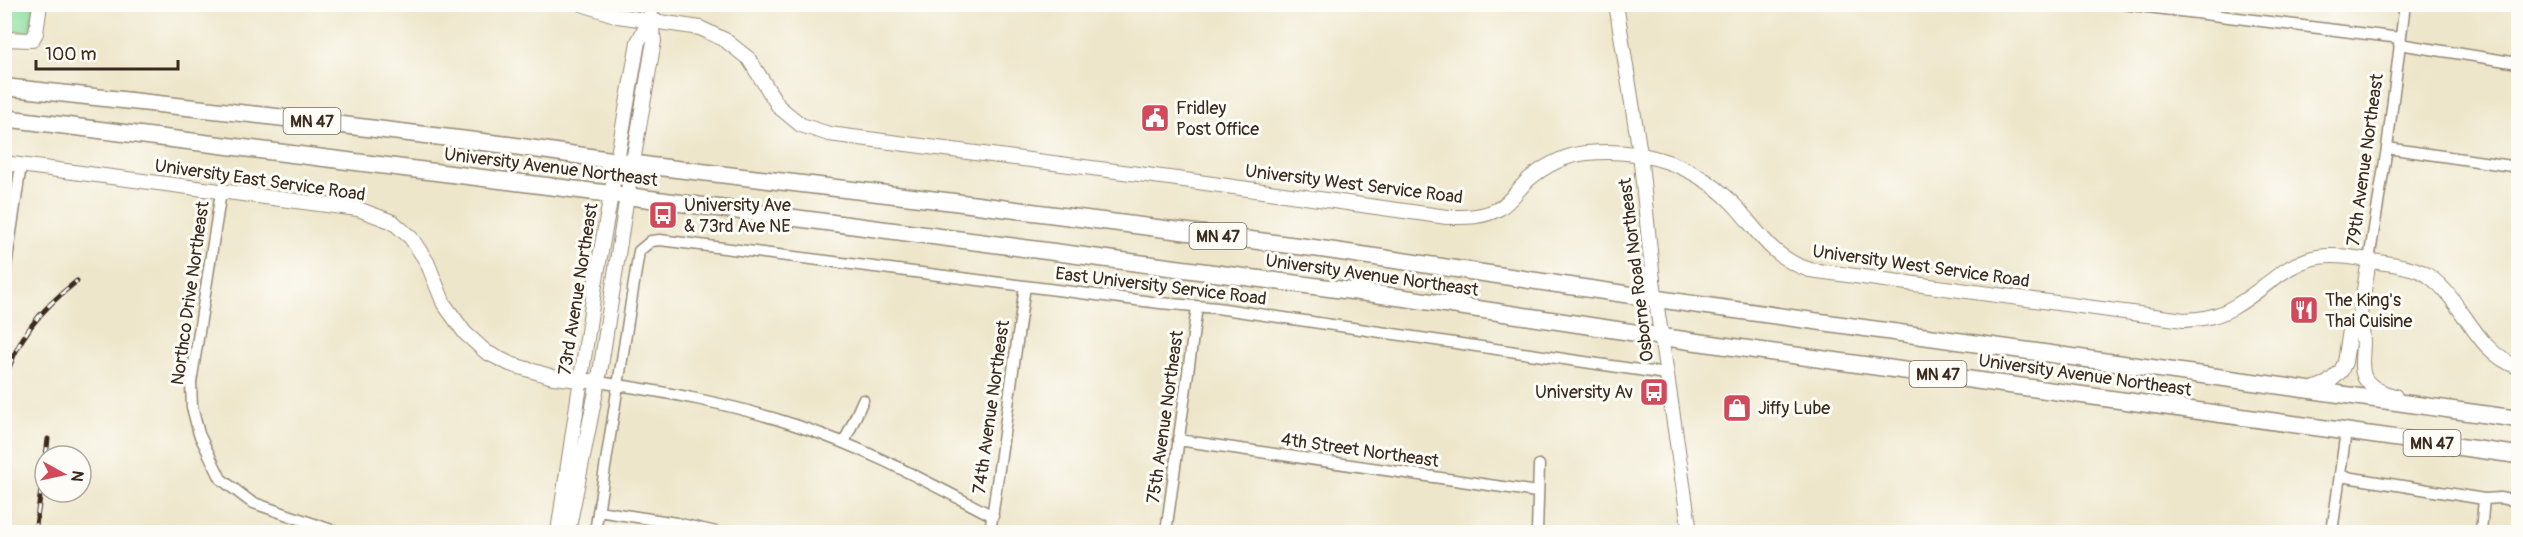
<svg xmlns="http://www.w3.org/2000/svg" width="2523" height="537" font-family="Pangolin,sans-serif">
<style>
.green{fill:#8dde9f;stroke:#64845e;stroke-width:1.5}
.lines{fill:none;stroke-linecap:round;stroke-linejoin:round}
.minor-casing{stroke:#948874;stroke-width:13}
.tertiary-casing{stroke:#948874;stroke-width:16}
.primary-casing{stroke:#948874;stroke-width:19}
.minor{stroke:#fff;stroke-width:10}
.tertiary{stroke:#fff;stroke-width:14}
.primary{stroke:#fff;stroke-width:16}
.rail-casing{stroke:#3b2a1e;stroke-width:5}
.rail{stroke:#fdfcf7;stroke-width:3;stroke-dasharray:9;stroke-linecap:butt}
.labels{text-anchor:middle;stroke-width:6;stroke-linejoin:round;paint-order:stroke}
.shield{fill:#fdfcf7;stroke:#75695f;stroke-width:1.5}
.shield-label{font-size:16px;font-weight:bold;fill:#3b2a1e}
.poi-label{font-size:18px;fill:#3b2a1e;stroke:#fdfcf7;text-anchor:start}
.street-label{font-size:18px;fill:#3b2a1e;stroke:#fdfcf7}
</style>
<rect width="100%" height="100%" fill="#fdfcf7"/>
<filter id="ink" filterUnits="userSpaceOnUse"><feTurbulence type="fractalNoise" baseFrequency=".0167" numOctaves="2"/><feDisplacementMap in="SourceGraphic" scale="12" xChannelSelector="R" yChannelSelector="G"/><feConvolveMatrix kernelMatrix="1 2 1 2 8 2 1 2 1" color-interpolation-filters="sRGB"/></filter>
<filter id="wash" filterUnits="userSpaceOnUse"><feTurbulence type="fractalNoise" baseFrequency=".008" numOctaves="4" result="noise"/><feDisplacementMap in="SourceGraphic" scale="24" xChannelSelector="R" yChannelSelector="G"/><feGaussianBlur stdDeviation="1.35" result="paint"/><feColorMatrix in="noise" values="0 0 0 0 0 0 0 0 0 0 0 0 0 0 0 0 0 1.4 0 .05"/><feComposite in="paint" operator="in"/></filter>
<g filter="url(#wash)">
<rect width="100%" height="100%" fill="#eee6ca"/>
<path class="green" d="M5,5H34L30,33L5,30Z"/>
</g>
<g filter="url(#ink)">
<g class="lines">
<g class="minor-casing">
<path id="minor" d="M2123,4L2400,38
M2399,44L2518,63
M2387,148L2518,167
M221,192L191,383L192,407L199,434L221,479L251,502L337,532
M2369,260L2387,148L2405,4
M4,280L21,165
M598,382C666,392 733,404 798,426C866,448 929,483 993,516
M1178,440L1537,492
M844,443L863,400
M2340,476L2484,499L2500,498L2518,501
M598,511L676,523L716,532
M595,532L639,251L651,241L660,240L1160,303L1217,308L1666,374
M990,532L1025,286
M1166,532L1197,307
M1537,532L1539,465
M2332,532L2346,431
M2481,532L2484,499"/>
</g>
<g class="tertiary-casing">
<path id="tertiary" d="M582,4L618,16L700,28L725,40L749,59L779,107L801,125L829,134L1177,179L1447,217C1465,217 1483,218 1500,208C1511,201 1519,188 1529,179C1545,166 1566,155 1587,153C1645,147 1700,166 1739,210C1762,237 1775,259 1810,270L2184,320C2201,319 2217,317 2232,308C2262,292 2284,263 2318,257C2336,254 2356,258 2373,261C2389,264 2407,265 2422,272C2462,293 2472,351 2518,367
M1616,4L1640,153L1653,280L1690,532
M4,39L32,40L36,33L40,4
M4,163L358,209L393,222L411,238L427,262L444,304L465,333L486,352L510,364L553,377L598,382
M2359,320C2373,354 2341,382 2395,396
M2313,389L2328,383L2341,371L2345,362L2350,330L2359,320L2369,260
M558,532L595,285L638,42L650,19L652,4
M568,532L601,366L627,196L654,41L650,19"/>
</g>
<g class="primary-casing">
<path id="primary" d="M4,87L268,116L508,145L651,166L954,202L1321,249L1685,303L2518,419
M4,118L627,196L1405,298L1690,341L2518,455"/>
</g>
<use href="#minor" class="minor"/>
<use href="#tertiary" class="tertiary"/>
<use href="#primary" class="primary"/>
<g class="rail-casing">
<path id="rail" d="M4,384C15,339 42,308 77,281
M46,456L48,439
M35,532L45,462"/>
</g>
<use href="#rail" class="rail"/>
</g>
</g>
<defs>
<g id="civic-square" transform="scale(1.5)"><rect x="-9" y="-9" width="18" height="18" rx="4" fill="#d1495b" stroke="#fdfcf7"/><path d="M-.6-6.5H3V-4.5H.6V-3L4-1V1h2V6H-6V1h2V-1L-.6-3ZM-1.2 2.5V6h2.4V2.5Z" fill="#fff"/></g>
<g id="bus-square" transform="scale(1.5)"><rect x="-9" y="-9" width="18" height="18" rx="4" fill="#d1495b" stroke="#fdfcf7"/><path d="M-5-6H5V4H4V6H2V4H-2V6H-4V4H-5ZM-3.5-4V0h7V-4ZM-3.5 1.2v1.5H-2V1.2ZM2 1.2v1.5H3.5V1.2Z" fill="#fff"/></g>
<g id="restaurant-square" transform="scale(1.5)"><rect x="-9" y="-9" width="18" height="18" rx="4" fill="#d1495b" stroke="#fdfcf7"/><path d="M-5-6h1v4h1v-4h1v4h1v-4h1v5L-1.5 .5V6h-2V.5L-5-1ZM5-6V6H3V1.5H1.5Q1.5-4 5-6Z" fill="#fff"/></g>
<g id="shop-square" transform="scale(1.5)"><rect x="-9" y="-9" width="18" height="18" rx="4" fill="#d1495b" stroke="#fdfcf7"/><path d="M-5-2.5h2.3a2.7 3.5 0 0 1 5.4 0H5L5.5 6h-11ZM-1.5-2.5h3a1.5 2.3 0 0 0-3 0Z" fill="#fff"/></g>
</defs>
<g fill-rule="evenodd">
<use href="#civic-square" x="1155" y="118"/>
<use href="#bus-square" x="663" y="215"/>
<use href="#restaurant-square" x="2304" y="310"/>
<use href="#bus-square" x="1654" y="392"/>
<use href="#shop-square" x="1737" y="408"/>
</g>
<g class="labels">
<g class="shield">
<rect x="283.5" y="108" width="57" height="26" rx="4.5"/>
<rect x="1189.5" y="223" width="57" height="26" rx="4.5"/>
<rect x="1909.5" y="361" width="57" height="26" rx="4.5"/>
<rect x="2403.5" y="430" width="57" height="26" rx="4.5"/>
</g>
<g class="shield-label">
<text x="312" y="127">MN 47</text>
<text x="1218" y="242">MN 47</text>
<text x="1938" y="380">MN 47</text>
<text x="2432" y="449">MN 47</text>
</g>
<g class="poi-label">
<text x="1176" y="114">Fridley<tspan x="1176" dy="21">Post Office</tspan></text>
<text x="684" y="211">University Ave<tspan x="684" dy="21">&amp; 73rd Ave NE</tspan></text>
<text x="2325" y="306">The King's<tspan x="2325" dy="21">Thai Cuisine</tspan></text>
<text x="1633" y="398" text-anchor="end">University Av</text>
<text x="1758" y="414">Jiffy Lube</text>
</g>
<g class="street-label">
<text transform="translate(2365 160) rotate(-82)" y="6">79th Avenue Northeast</text>
<text transform="translate(551 167) rotate(7)" y="6">University Avenue Northeast</text>
<text transform="translate(260 180) rotate(8)" y="6">University East Service Road</text>
<text transform="translate(1354 184) rotate(7)" y="6">University West Service Road</text>
<text transform="translate(1921 266) rotate(8)" y="6">University West Service Road</text>
<text transform="translate(1636 270) rotate(-97)" y="6">Osborne Road Northeast</text>
<text transform="translate(1372 275) rotate(8)" y="6">University Avenue Northeast</text>
<text transform="translate(1161 286) rotate(7)" y="6">East University Service Road</text>
<text transform="translate(578 289) rotate(-81)" y="6">73rd Avenue Northeast</text>
<text transform="translate(190 293) rotate(-82)" y="6">Northco Drive Northeast</text>
<text transform="translate(2085 375) rotate(8)" y="6">University Avenue Northeast</text>
<text transform="translate(991 407) rotate(-82)" y="6">74th Avenue Northeast</text>
<text transform="translate(1165 417) rotate(-82)" y="6">75th Avenue Northeast</text>
<text transform="translate(1360 450) rotate(8)" y="6">4th Street Northeast</text>
</g>
</g>
<rect width="2523" height="537" fill="none" stroke="#fdfcf7" stroke-width="24"/>
<g transform="translate(63 474) rotate(98)"><circle r="28" fill="#fdfcf7" stroke="#afa8a0" stroke-width="1.5"/>
<path d="M0-4.5L10 22L0 15L-10 22Z" fill="#d1495b"/>
<text y="-9" font-size="16" font-weight="bold" text-anchor="middle" fill="#3b2a1e">N</text>
</g>
<path d="M36 60v9h142v-9" fill="none" stroke="#3b2a1e" stroke-width="3"/>
<text x="45" y="60" font-size="18" fill="#3b2a1e" stroke="#fdfcf7" stroke-width="4.5" paint-order="stroke">100 m</text>
</svg>
